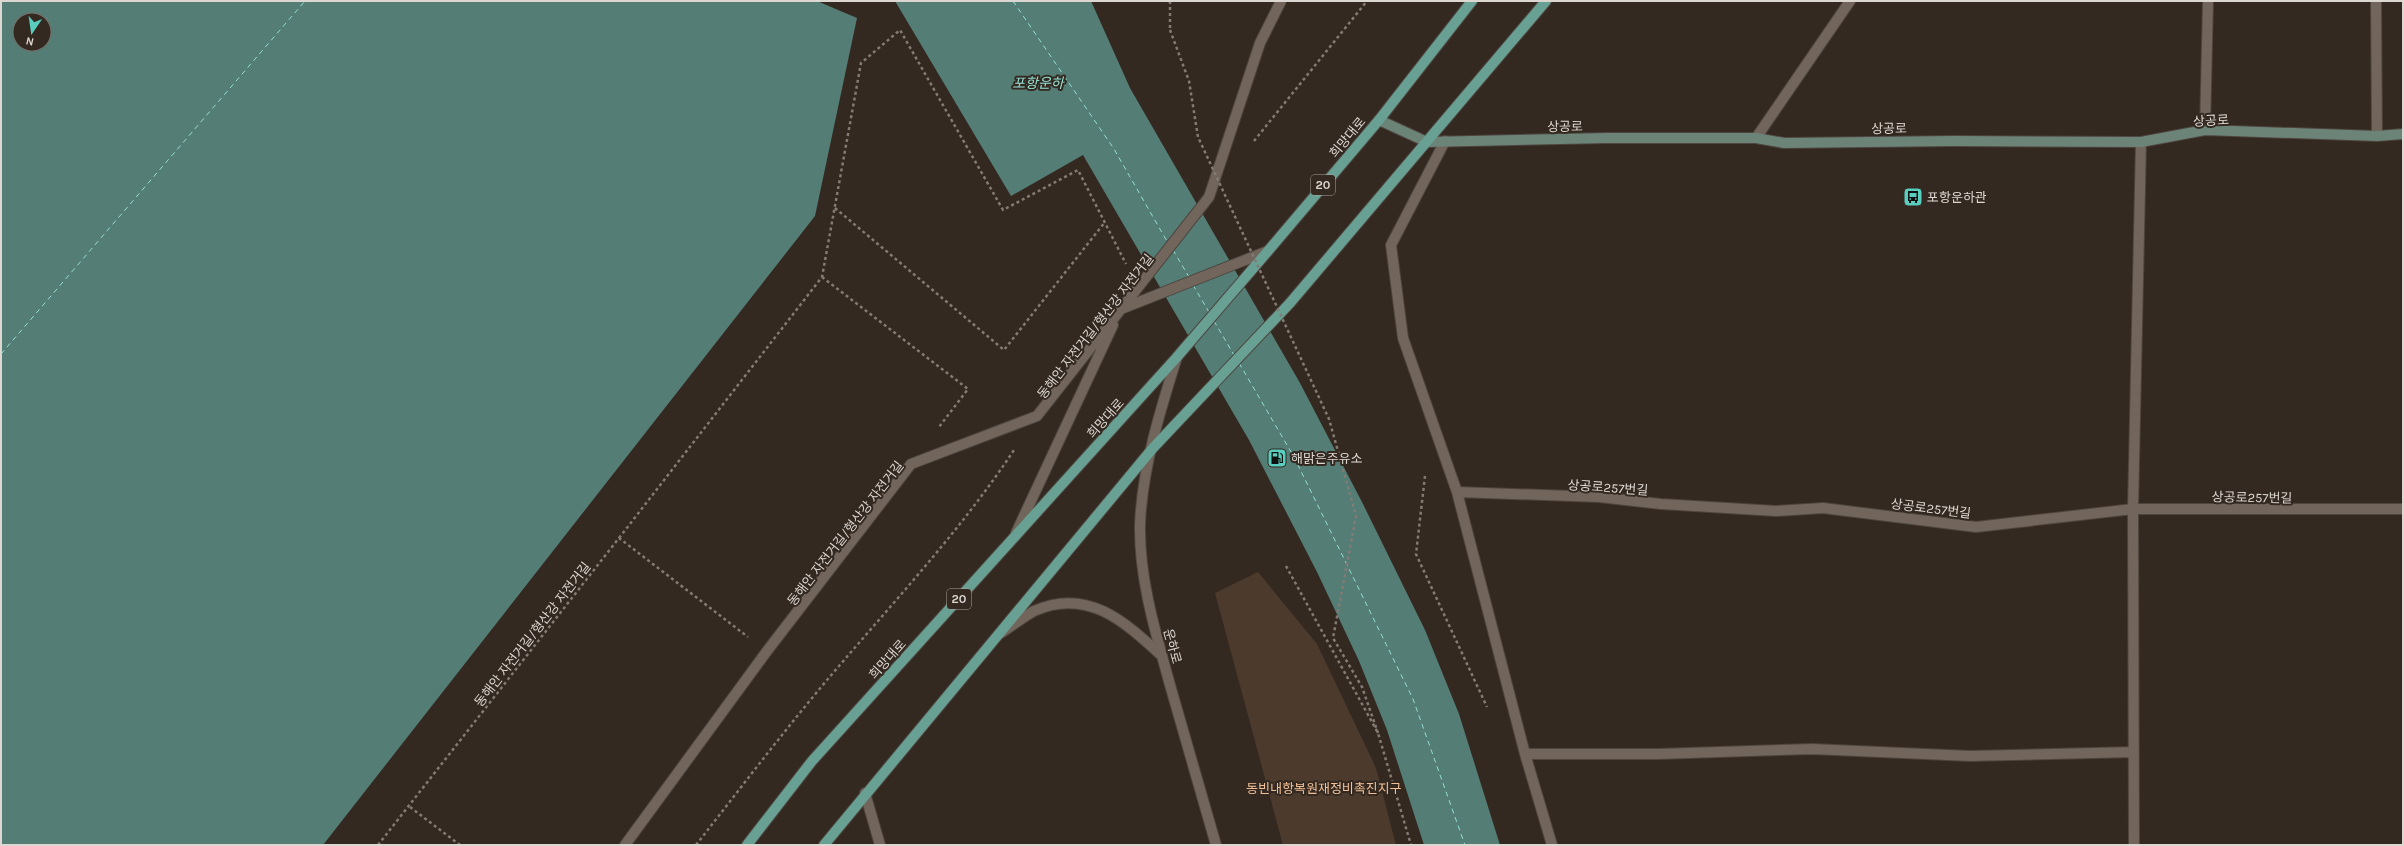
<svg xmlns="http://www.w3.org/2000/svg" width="2404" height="846" font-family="Karla,'Noto Sans KR',sans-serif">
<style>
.green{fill:#4c3b2d}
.water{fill:#547d76;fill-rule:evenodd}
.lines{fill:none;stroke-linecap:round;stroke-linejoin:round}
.ferry{stroke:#93dfd3;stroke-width:1;stroke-dasharray:5 4;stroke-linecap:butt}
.service-casing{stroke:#4d453e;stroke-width:12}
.minor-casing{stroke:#4d453e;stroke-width:12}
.tertiary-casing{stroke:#4d453e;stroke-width:12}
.secondary-casing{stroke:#4d453e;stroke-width:12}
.primary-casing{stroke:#4d453e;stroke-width:12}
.path{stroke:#837b74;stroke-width:2.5;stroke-dasharray:3 3;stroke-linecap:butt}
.service{stroke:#71655c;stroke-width:10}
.minor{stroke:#71655c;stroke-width:10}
.tertiary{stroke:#71655c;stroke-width:10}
.secondary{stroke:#6c8378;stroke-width:10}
.primary{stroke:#68a094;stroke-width:10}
.path-bridge{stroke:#837b74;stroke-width:2.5;stroke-dasharray:3 3;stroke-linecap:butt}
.labels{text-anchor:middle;stroke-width:4;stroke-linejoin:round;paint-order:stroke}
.shield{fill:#332921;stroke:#aaa39d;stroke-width:1}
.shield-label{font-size:12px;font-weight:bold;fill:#ddd7d2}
.street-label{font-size:13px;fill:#ddd7d2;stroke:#332921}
.poi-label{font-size:13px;fill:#ddd7d2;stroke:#332921;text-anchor:start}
.park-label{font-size:13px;fill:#f0bf97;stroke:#332921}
.water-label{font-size:14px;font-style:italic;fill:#93dfd3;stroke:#332921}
</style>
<rect width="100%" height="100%" fill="#332921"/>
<path class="green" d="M1258,572L1317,644L1376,768L1396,845H1283L1215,593Z"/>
<path class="water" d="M1,1H817L857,18L815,216L323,845H1ZM20,20H44V44H20Z
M895,1H1091L1130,88L1300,383L1363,504L1425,630L1459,714L1500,845H1424L1387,730L1359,661L1317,572L1249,440L1083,155L1011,196Z"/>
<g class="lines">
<path class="ferry" d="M1013,1L1114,149L1168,243
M1173,250L1189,277
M1193,285L1209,312
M1214,321L1234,355
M1,354L305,1
M1239,363L1294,457L1413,699L1465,845"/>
<g class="service-casing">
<path id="service" d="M1121,309L1268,251
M1016,533L1113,325
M625,845L767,651L911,464L1037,416L1209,197L1260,43L1281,1"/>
</g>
<g class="minor-casing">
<path id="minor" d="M2376,1L2377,136
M2205,130L2208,1
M1756,138L1850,1
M1445,141L1391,245L1403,338L1457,492L1525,754L1552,845
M1457,492L1599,497L1661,504L1776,511L1823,508L1976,527L2133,509H2403
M1525,754H1658L1812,749L1970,756L2134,752
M865,793L880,845
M2134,845L2133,509L2141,142"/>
</g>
<g class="tertiary-casing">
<path id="tertiary" d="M1177,357C1160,411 1142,469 1140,525C1139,579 1156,634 1170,685C1185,738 1201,792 1216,845
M1001,633C1012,626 1023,617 1034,611C1088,587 1125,622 1162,656"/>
</g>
<g class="secondary-casing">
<path id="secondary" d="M1379,120L1427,142L1607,138H1756L1784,143L1954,141L2141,142L2205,130L2377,136L2403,134"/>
</g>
<g class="primary-casing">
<path id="primary" d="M747,845L812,761L1177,357L1268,251L1379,120L1472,1
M824,845L1153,448L1290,303L1546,1"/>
</g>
<path class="path" d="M1170,1V30
M1254,141L1367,1
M835,208L1004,350L1105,222
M822,277L968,389L939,427
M1425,476L1416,554L1487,707
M619,538L822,277L861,63L900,30L1003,210L1078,170L1126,264
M1286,566L1378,733L1411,845
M410,807L460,845
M378,845L619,538L748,637
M696,845C743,785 789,724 839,666C899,596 963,527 1014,450"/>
<use href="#service" class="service"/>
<use href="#minor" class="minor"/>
<use href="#tertiary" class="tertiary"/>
<use href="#secondary" class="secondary"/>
<use href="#primary" class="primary"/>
<path class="path-bridge" d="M1170,30L1189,81L1198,137L1329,419L1356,516L1333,638L1362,687L1378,733"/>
</g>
<defs>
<g id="bus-square" transform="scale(1)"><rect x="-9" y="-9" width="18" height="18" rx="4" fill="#59cebe" stroke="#332921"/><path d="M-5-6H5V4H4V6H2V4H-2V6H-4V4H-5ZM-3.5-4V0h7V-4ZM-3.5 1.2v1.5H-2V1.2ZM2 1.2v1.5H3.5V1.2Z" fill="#111"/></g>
<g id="fuel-square" transform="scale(1)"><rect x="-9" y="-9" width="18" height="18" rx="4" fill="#59cebe" stroke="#332921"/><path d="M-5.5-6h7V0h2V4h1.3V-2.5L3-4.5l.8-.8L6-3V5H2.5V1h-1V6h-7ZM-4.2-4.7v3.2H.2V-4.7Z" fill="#111"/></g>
</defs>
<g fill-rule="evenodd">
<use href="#bus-square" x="1913" y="197"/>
<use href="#fuel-square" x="1277" y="458"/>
</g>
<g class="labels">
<g class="shield">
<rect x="1311" y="175" width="24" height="20" rx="3"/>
<rect x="947" y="589" width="24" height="20" rx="3"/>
</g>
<g class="shield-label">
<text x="1323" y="189">20</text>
<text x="959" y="603">20</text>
</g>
<g class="street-label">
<text transform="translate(2211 120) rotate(-3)" y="5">상공로</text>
<text transform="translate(1565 126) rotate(-1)" y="5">상공로</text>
<text transform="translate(1889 128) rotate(-1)" y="5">상공로</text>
<text transform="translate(1347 137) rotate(-50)" y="5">희망대로</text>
<text transform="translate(1095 326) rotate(-52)" y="5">동해안 자전거길/형산강 자전거길</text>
<text transform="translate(1105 418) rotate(-48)" y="5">희망대로</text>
<text transform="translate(1608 487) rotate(4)" y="5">상공로257번길</text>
<text transform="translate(2252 497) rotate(1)" y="5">상공로257번길</text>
<text transform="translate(1931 508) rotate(7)" y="5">상공로257번길</text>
<text transform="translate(845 533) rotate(-52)" y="5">동해안 자전거길/형산강 자전거길</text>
<text transform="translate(532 634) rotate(-52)" y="5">동해안 자전거길/형산강 자전거길</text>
<text transform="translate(1173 646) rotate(75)" y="5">운하로</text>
<text transform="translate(887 659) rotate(-48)" y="5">희망대로</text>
</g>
<g class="poi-label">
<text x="1927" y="202">포항운하관</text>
<text x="1291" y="463">해맑은주유소</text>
</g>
<g class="park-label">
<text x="1324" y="793">동빈내항복원재정비촉진지구</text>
</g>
<g class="water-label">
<text x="1038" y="88">포항운하</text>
</g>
</g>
<rect width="2404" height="846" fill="none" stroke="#ddd7d2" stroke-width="4"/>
<g transform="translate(32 32) rotate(193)"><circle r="19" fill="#332921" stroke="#776f68"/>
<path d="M0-3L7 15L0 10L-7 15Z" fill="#59cebe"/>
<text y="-6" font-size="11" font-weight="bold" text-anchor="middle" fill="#ddd7d2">N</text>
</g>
</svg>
